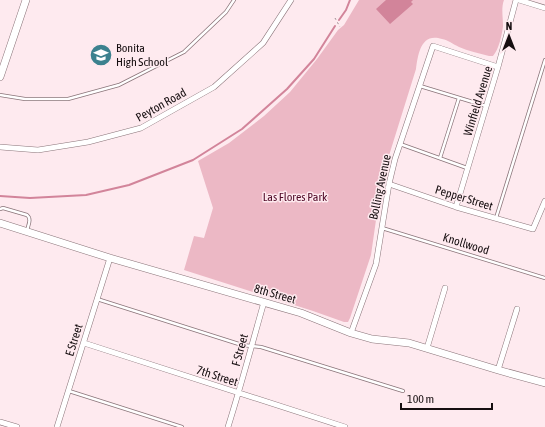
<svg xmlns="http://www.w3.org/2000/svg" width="545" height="427" font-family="'Asap Condensed',sans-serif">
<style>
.green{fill:#ecb8c5}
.water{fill:#d2849a}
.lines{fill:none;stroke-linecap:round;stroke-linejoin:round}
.stream{stroke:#d2849a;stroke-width:2}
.lane-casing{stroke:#8a7479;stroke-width:4}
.street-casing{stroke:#8a7479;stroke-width:6}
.secondary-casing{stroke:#8a7479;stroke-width:8}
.path{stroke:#9c8d91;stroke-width:1;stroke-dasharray:2 3;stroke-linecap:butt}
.lane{stroke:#fff;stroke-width:2.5}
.street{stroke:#fff;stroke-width:5}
.secondary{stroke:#fff;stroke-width:7}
.labels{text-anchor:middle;stroke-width:3;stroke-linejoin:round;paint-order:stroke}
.poi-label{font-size:12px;fill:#160e10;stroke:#feeaef;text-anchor:start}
.street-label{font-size:12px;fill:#160e10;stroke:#feeaef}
.park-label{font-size:12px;fill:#4e0725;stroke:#feeaef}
</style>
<rect width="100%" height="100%" fill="#feeaef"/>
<path class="green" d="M359,0H504C501,8 503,17 503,26C502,35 499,49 493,56H489C479,53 468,51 459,47C453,44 448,40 442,39C421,32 418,54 416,69L382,178L371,255L350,318L348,322H344L313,311L184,270L194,236L204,238L213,208L198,161L229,143L264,116L290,92L317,59L338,30L344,25Z"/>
<path class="water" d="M386,0H413L411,2L413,4L390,24L376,9Z"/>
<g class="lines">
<path class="stream" d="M339,20L346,10L350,0
M0,196L30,198L86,195L129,185L193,160L242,129L287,89L314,59L335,26"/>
<g class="lane-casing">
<path id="lane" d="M420,86L486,106
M0,95L25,99H68L119,85L184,52L226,12L234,0
M400,144L467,168
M440,158L459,98
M0,209L3,208L27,215C32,219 28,225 27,231
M496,218L545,60
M382,228L545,278
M97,299L242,345L261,347L403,391
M69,391L182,427"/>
</g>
<g class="street-casing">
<path id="street" d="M519,0L545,8
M0,147L38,150L88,142L141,128L214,87L263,43L291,0
M389,184L456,207L533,229L545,201
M456,207L498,67L516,0
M351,333L376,264L389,184L395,159L433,46L498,67
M84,343L345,427
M427,348L445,288
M498,370L517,309
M0,422L17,427
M57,427L110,258
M228,427C241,386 252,344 264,302"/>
</g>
<g class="secondary-casing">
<path id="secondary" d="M0,77L26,0
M0,223L110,258L301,313L351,333L372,339L409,343L498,370L545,383"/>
</g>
<path class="path" d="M335,18L340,27"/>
<use href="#lane" class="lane"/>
<use href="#street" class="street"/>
<use href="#secondary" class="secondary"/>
</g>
<defs>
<g id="school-disc" transform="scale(1.15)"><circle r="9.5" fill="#3c818e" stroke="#feeaef"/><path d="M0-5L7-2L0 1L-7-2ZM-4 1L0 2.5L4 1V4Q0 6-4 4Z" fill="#fff"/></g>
</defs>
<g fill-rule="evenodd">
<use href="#school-disc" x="101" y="55"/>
</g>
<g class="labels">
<g class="poi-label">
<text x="116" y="52">Bonita<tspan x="116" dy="14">High School</tspan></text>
</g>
<g class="street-label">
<text transform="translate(478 101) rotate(-73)" y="4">Winfield Avenue</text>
<text transform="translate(161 105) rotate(-29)" y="4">Peyton Road</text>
<text transform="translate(380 187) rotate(-78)" y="4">Bolling Avenue</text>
<text transform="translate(464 198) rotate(17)" y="4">Pepper Street</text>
<text transform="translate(466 244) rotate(17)" y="4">Knollwood</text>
<text transform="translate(275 294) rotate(16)" y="4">8th Street</text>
<text transform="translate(74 340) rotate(-73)" y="4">E Street</text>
<text transform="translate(240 350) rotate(-75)" y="4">F Street</text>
<text transform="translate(217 376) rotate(18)" y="4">7th Street</text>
</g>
<g class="park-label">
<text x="295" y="201">Las Flores Park</text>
</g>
</g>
<g transform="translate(509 36)" stroke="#feeaef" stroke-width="3" paint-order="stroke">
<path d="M0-3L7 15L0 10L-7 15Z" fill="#160e10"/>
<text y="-6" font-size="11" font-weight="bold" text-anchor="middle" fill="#160e10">N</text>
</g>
<path d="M401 403v6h91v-6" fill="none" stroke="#160e10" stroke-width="2"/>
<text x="407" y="403" font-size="12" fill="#160e10" stroke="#feeaef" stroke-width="3" paint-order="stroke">100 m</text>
</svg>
